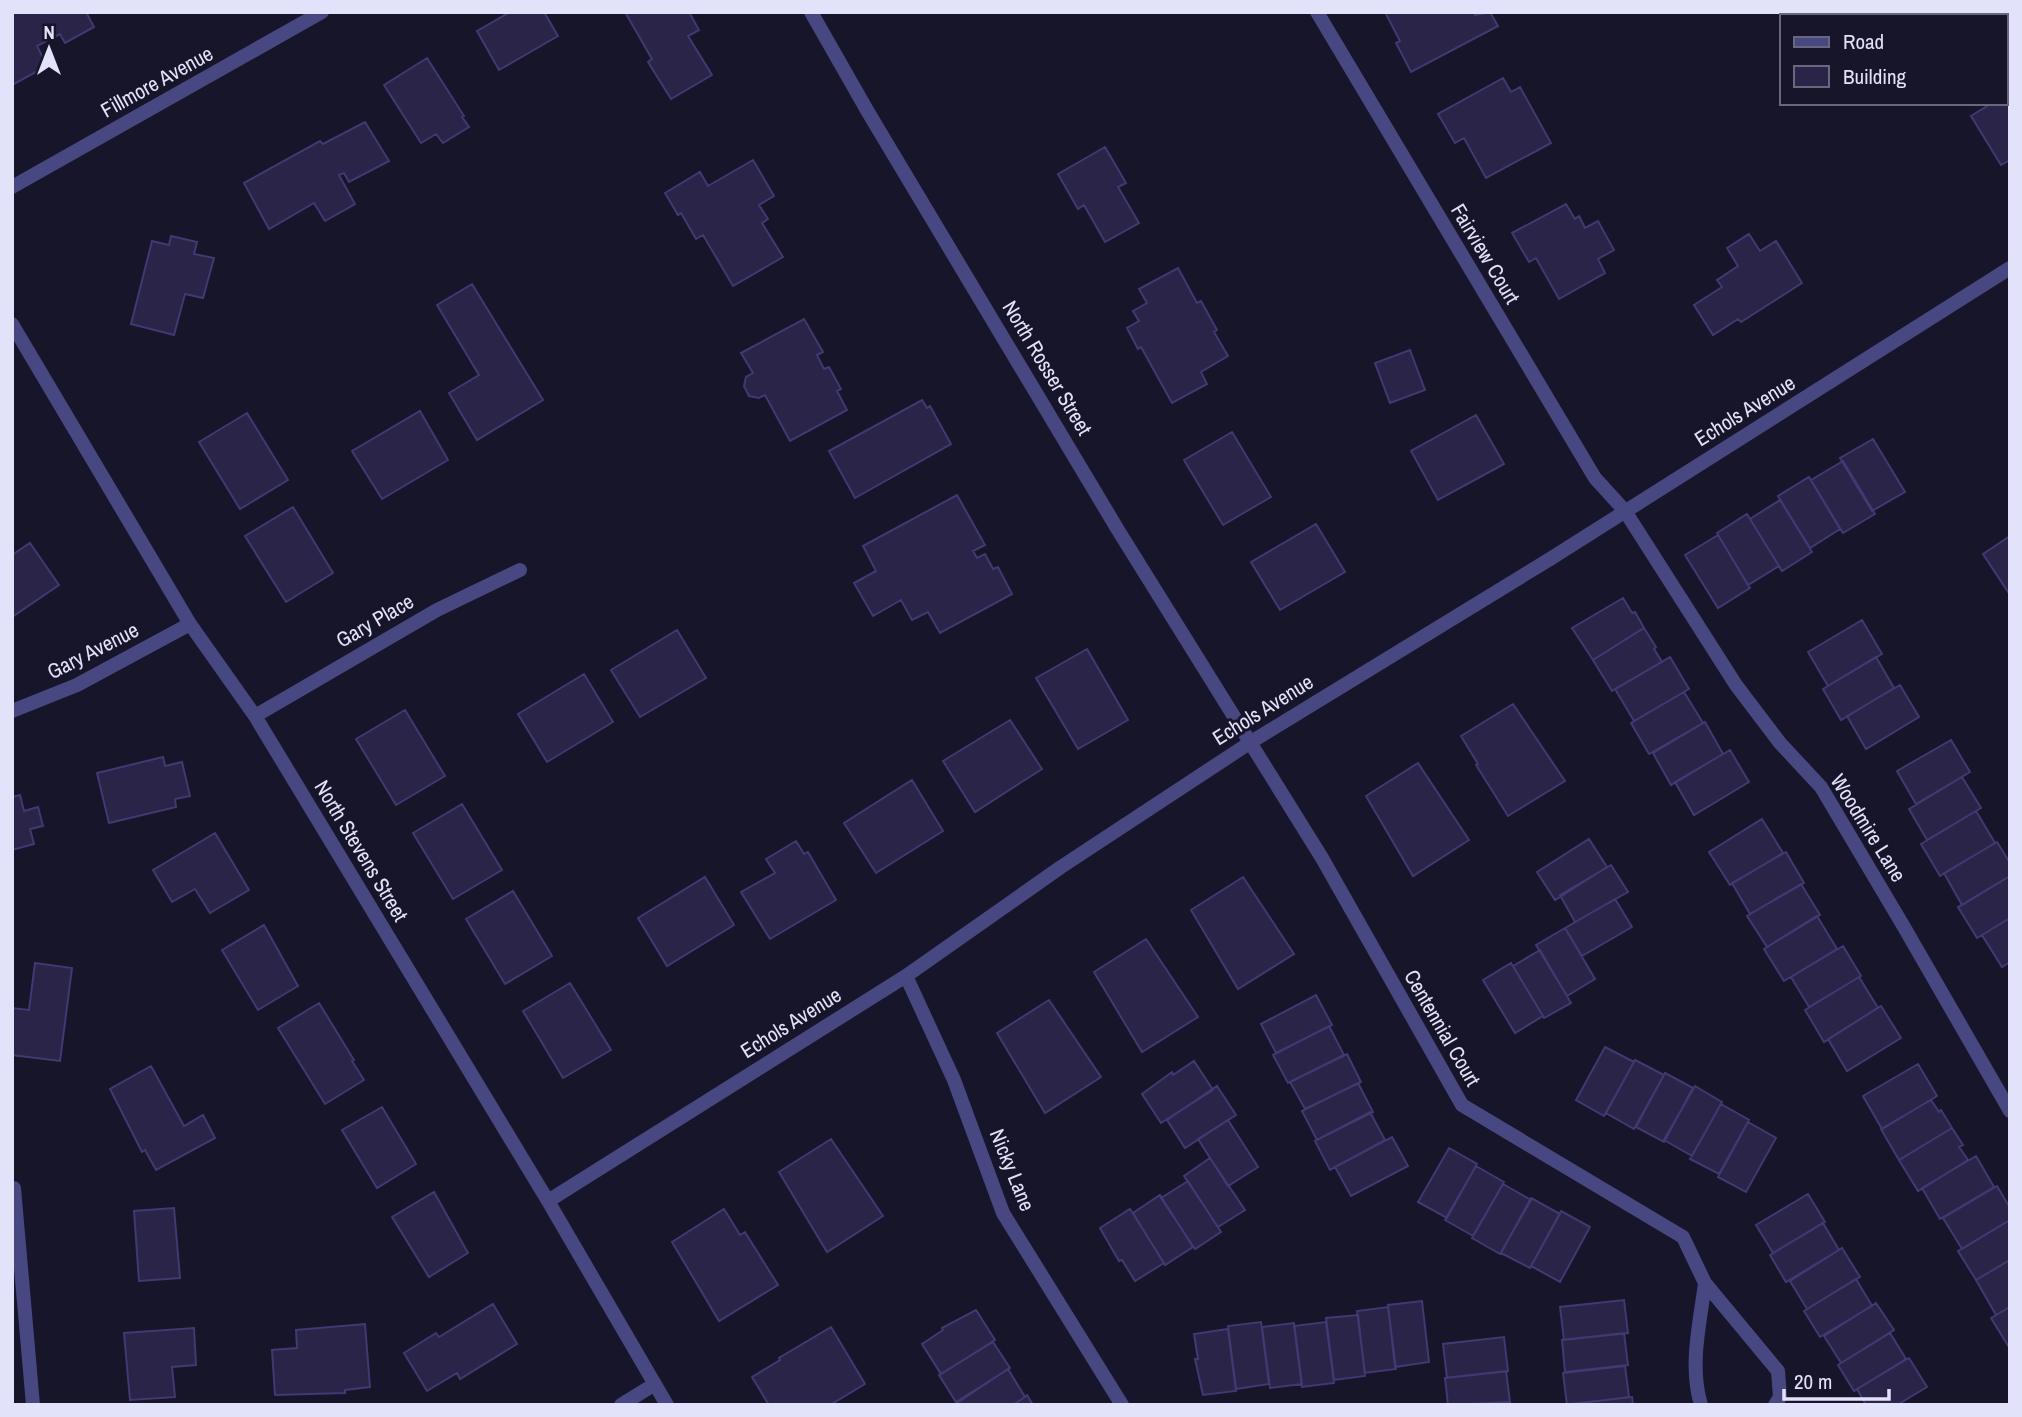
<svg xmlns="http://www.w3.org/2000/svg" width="2022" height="1417" font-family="'Archivo Narrow',sans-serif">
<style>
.building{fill:#292448;stroke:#413971;stroke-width:2}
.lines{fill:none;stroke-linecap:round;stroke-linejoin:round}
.street{stroke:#474882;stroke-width:14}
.labels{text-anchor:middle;stroke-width:6;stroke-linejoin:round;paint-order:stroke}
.street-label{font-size:21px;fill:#e3e2fb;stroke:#17152a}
</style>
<rect width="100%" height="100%" fill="#17152a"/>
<path class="building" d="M12,12H86L94,27L65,43L60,34L37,46L47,66L12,85Z
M510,12H544L558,36L499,70L477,31Z
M625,12H689L699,30L688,36L712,75L671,99L648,62L652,59Z
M1385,12H1474L1475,15L1490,12L1498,26L1411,72L1396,43L1400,41Z
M1964,12H2010V33L2007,34L2009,37L2006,39V16H1958Z
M427,58L464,116L462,117L469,127L443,143L436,134L421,143L384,85Z
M1503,78L1511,92L1520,87L1551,143L1486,178L1464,138L1455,143L1438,114Z
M2006,98L2010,104V160L2001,165L1971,116L1992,103H2006Z
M365,122L389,161L349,182L344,173L339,175L355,204L325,221L314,203L269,229L244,183L320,141L323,144Z
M1105,147L1126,183L1118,187L1139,223L1105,242L1084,205L1078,209L1058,174Z
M753,160L774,196L759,205L768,219L762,223L783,257L733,286L703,235L696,239L681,213L678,215L665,193L700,172L708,186Z
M1566,204L1575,219L1579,216L1585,228L1598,221L1614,250L1598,259L1605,273L1559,299L1536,258L1529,262L1512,233Z
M1749,234L1760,251L1776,241L1802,283L1741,322L1738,319L1713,335L1694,305L1722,287L1717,280L1738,266L1727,248Z
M171,236L197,242L194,254L214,258L203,298L185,294L174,335L131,324L152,241L169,245Z
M1178,268L1197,303L1201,301L1217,330L1214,332L1228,356L1201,372L1207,384L1172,403L1141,347L1138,349L1127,328L1139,321L1133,311L1147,303L1139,289Z
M472,284L543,400L477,440L449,393L479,375L437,305Z
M804,319L823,352L817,355L824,369L829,367L841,389L837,391L847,410L790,441L765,395L759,398L749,396L744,386L746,377L753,373L741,353Z
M1410,350L1425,390L1390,403L1375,363Z
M922,400L927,408L930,406L951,444L855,498L829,451Z
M420,411L448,460L382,499L352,451Z
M247,413L288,480L240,509L199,442Z
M1476,415L1504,464L1438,500L1411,451Z
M1232,432L1271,497L1223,525L1184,460Z
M1873,439L1905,492L1872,511L1840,458Z
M1843,461L1875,514L1843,533L1811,480Z
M1809,477L1840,529L1810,548L1778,496Z
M957,495L985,545L973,551L977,558L985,554L993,569L998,567L1012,594L940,633L928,612L912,620L901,600L873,616L854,583L876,571L863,546Z
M1780,500L1812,552L1782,571L1750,519Z
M293,507L333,573L286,602L245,536Z
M1747,514L1779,566L1748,585L1717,533Z
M1316,524L1345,572L1280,610L1251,562Z
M1718,535L1750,588L1718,608L1685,555Z
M2010,536V595L1983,554Z
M30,543L59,585L12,617V555Z
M1623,598L1632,613L1635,612L1644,628L1593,660L1572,628Z
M1862,620L1882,654L1828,686L1808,652Z
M1644,628L1656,647L1654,649L1662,662L1612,691L1593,660Z
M677,630L706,678L640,717L611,670Z
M1087,649L1128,720L1078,749L1036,678Z
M1670,657L1689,689L1634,721L1615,689Z
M1876,657L1894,688L1841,720L1823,689Z
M584,674L613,722L547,762L518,714Z
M1900,685L1919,717L1866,749L1847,716Z
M1684,692L1703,723L1649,754L1631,723Z
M1513,704L1565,781L1508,816L1476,765L1478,764L1461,736Z
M405,710L445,776L396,805L356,739Z
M1010,720L1042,769L975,812L943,761Z
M1705,722L1723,754L1671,785L1653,753Z
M1951,740L1970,772L1916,804L1897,771Z
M1730,750L1749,782L1694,815L1675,782Z
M163,757L165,766L182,762L190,796L175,799L176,807L109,823L97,773Z
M1418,763L1469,840L1413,876L1366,796Z
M1962,777L1981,808L1927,840L1909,809Z
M912,780L943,831L876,873L844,823Z
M20,795L24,811L38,807L43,826L30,829L34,844L12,850V797Z
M462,804L502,870L453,899L413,833Z
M1976,811L1995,843L1940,876L1921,844Z
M1762,819L1783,853L1730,885L1709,852Z
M215,833L249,890L210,913L195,889L172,902L153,870Z
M1589,839L1607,867L1555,900L1537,872Z
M796,841L804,854L808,852L836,900L770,939L741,892L775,873L766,859Z
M1997,842L2010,863V876L1962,905L1944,873Z
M1786,852L1804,883L1750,914L1732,883Z
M1611,865L1628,892L1575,922L1560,895Z
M2010,876V918L1977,938L1958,907Z
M705,877L734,925L667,966L638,918Z
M1243,877L1294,954L1238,989L1191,910Z
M1801,884L1820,915L1767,947L1747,916Z
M513,891L552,956L505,984L466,919Z
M1615,899L1632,927L1582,956L1565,928Z
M1817,916L1837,949L1784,981L1764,949Z
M2010,918V962L2002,967L1982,935Z
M264,925L298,986L258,1010L222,950Z
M1565,928L1595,979L1567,996L1536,945Z
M1146,939L1198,1017L1142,1052L1094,972Z
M1843,946L1861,976L1809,1007L1791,977Z
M1540,950L1571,1003L1544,1018L1513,966Z
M35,963L72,968L60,1061L12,1055V1008L29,1010Z
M1511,963L1543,1016L1515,1033L1483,980Z
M1859,977L1878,1008L1824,1042L1805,1010Z
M570,983L611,1050L563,1078L523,1011Z
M1316,995L1332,1025L1276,1053L1261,1024Z
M1049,1000L1101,1077L1045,1113L997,1033Z
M319,1003L354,1060L352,1061L364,1080L325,1104L278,1028Z
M1881,1006L1901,1038L1847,1071L1828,1039Z
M1329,1026L1344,1055L1288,1083L1273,1055Z
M1605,1047L1634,1062L1604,1116L1576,1100Z
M1347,1054L1361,1082L1305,1109L1290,1082Z
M1635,1060L1664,1075L1634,1129L1606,1113Z
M1194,1061L1213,1090L1161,1123L1142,1094L1172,1072L1173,1075Z
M1918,1064L1937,1096L1882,1129L1863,1096Z
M151,1066L184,1126L203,1115L215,1138L156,1170L145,1150L142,1152L110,1089Z
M1665,1073L1693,1088L1664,1142L1636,1127Z
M1358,1083L1373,1112L1317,1140L1302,1111Z
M1217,1086L1236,1115L1185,1148L1167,1120Z
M1695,1086L1722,1102L1692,1156L1664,1140Z
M1931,1100L1939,1112L1941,1110L1952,1128L1899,1160L1881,1129Z
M1721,1104L1749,1120L1719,1174L1690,1159Z
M382,1107L416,1164L377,1188L342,1130Z
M1370,1112L1385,1140L1330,1170L1315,1141Z
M1228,1120L1258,1167L1228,1186L1198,1139Z
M1748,1122L1776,1138L1746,1192L1718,1177Z
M1952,1128L1963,1145L1959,1147L1968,1160L1918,1191L1899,1160Z
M1392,1137L1408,1166L1351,1196L1335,1167Z
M831,1139L883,1216L827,1252L779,1172Z
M1449,1148L1477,1164L1447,1218L1418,1202Z
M1976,1156L1994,1187L1940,1219L1922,1188Z
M1210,1158L1245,1210L1218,1227L1184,1176Z
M1476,1166L1504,1182L1473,1236L1445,1220Z
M1188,1181L1221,1232L1195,1249L1161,1198Z
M1503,1184L1531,1200L1500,1254L1472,1238Z
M1997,1186L2010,1208V1220L1962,1249L1943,1218Z
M434,1192L468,1253L429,1277L392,1217Z
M1808,1194L1825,1222L1773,1253L1756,1225Z
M1160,1195L1193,1247L1165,1265L1133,1213Z
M1531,1198L1560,1214L1530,1268L1501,1253Z
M174,1208L180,1278L139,1281L134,1211Z
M724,1209L740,1235L745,1232L778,1285L719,1321L672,1242Z
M1130,1209L1164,1263L1135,1281L1122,1260L1119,1261L1100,1228Z
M1561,1211L1590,1227L1560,1282L1531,1266Z
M2010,1220V1260L1976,1280L1958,1251Z
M1823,1223L1839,1250L1786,1282L1770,1255Z
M1842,1248L1860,1277L1807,1309L1790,1281Z
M2010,1260V1307L1996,1315L1976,1280Z
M1856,1279L1872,1306L1820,1337L1804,1311Z
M1624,1300L1628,1333L1564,1340L1560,1307Z
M1422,1301L1429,1362L1395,1367L1388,1305Z
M1876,1303L1894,1330L1841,1363L1824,1336Z
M493,1304L517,1344L460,1379L457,1373L427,1391L404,1353L436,1333L439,1337Z
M1388,1307L1396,1369L1365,1373L1357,1311Z
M2010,1307V1349L1991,1318Z
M976,1310L995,1340L941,1374L922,1344L943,1330L942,1328Z
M1358,1315L1365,1376L1334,1380L1326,1318Z
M1261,1322L1269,1384L1236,1389L1228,1326Z
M1326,1322L1334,1383L1302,1387L1294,1326Z
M1294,1323L1302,1384L1270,1388L1262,1327Z
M365,1324L370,1387L345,1390V1393L275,1395L272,1350L297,1348L296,1330Z
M831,1327L865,1384L830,1405H769L752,1377L780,1360L779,1358Z
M194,1328L196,1365L172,1367L175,1397L130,1400L124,1333Z
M1228,1329L1236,1391L1203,1395L1195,1359H1198L1194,1334Z
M1624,1333L1628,1365L1565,1372L1562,1340Z
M1890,1333L1906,1359L1854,1391L1838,1365Z
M1504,1337L1508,1371L1447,1378L1443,1344Z
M993,1342L1010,1368L956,1402L939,1375Z
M1909,1358L1927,1387L1897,1405H1866L1857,1389Z
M1625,1366L1629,1397L1567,1405L1563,1373Z
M1008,1369L1025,1397L1013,1405H954Z
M1506,1371L1510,1402L1448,1405L1445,1378Z
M1027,1395L1033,1405H1013L1025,1397Z
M1632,1397L1633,1405H1571V1404Z"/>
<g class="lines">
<path class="street" d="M811,12L868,112L1118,530L1322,858L1462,1105L1683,1237L1705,1283L1778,1371L1780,1397L1775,1405
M1317,12L1595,478L1625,511L1736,685L1780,743L1821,787L1904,927L2010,1111
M12,187L322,12
M12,324L190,624L255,716L548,1201L667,1405
M12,711L77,685L190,624
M255,716L437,610L520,570
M906,976L954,1080L1003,1213L1122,1405
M14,1188L33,1405
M548,1201L906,976L1061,867L1251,742L1550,559L2010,268
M621,1405L655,1384
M1701,1405C1689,1366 1700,1323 1705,1283"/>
</g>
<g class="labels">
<g class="street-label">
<text transform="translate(157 82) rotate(-29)" y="7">Fillmore Avenue</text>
<text transform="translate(1485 254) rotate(59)" y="7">Fairview Court</text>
<text transform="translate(1047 368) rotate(59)" y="7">North Rosser Street</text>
<text transform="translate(1745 411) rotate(-32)" y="7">Echols Avenue</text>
<text transform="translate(375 621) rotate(-30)" y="7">Gary Place</text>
<text transform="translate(93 651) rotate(-27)" y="7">Gary Avenue</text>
<text transform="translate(1263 710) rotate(-32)" y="7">Echols Avenue</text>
<text transform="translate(1868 828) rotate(58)" y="7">Woodmire Lane</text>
<text transform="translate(361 851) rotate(59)" y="7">North Stevens Street</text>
<text transform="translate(791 1023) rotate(-32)" y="7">Echols Avenue</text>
<text transform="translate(1442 1028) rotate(60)" y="7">Centennial Court</text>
<text transform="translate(1012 1170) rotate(68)" y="7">Nicky Lane</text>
</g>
</g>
<rect width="2022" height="1417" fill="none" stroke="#e3e2fb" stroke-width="28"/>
<rect x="1780" y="14" width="228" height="91" fill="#17152a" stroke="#69677e" stroke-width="2"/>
<rect x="1794" y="37" width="35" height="10" fill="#474882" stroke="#69677e" stroke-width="2"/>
<text x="1843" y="49" font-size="21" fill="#e3e2fb">Road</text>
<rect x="1794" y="66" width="35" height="21" fill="#292448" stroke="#69677e" stroke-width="2"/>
<text x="1843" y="84" font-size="21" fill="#e3e2fb">Building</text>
<g transform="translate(49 49)" stroke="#17152a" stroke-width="5" paint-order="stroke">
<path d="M0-5L12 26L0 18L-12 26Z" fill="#e3e2fb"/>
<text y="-10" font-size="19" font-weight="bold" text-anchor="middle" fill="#e3e2fb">N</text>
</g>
<path d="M1784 1389v10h105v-10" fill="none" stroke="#e3e2fb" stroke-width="3.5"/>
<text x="1794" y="1389" font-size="21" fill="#e3e2fb" stroke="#17152a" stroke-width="5" paint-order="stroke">20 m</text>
</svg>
